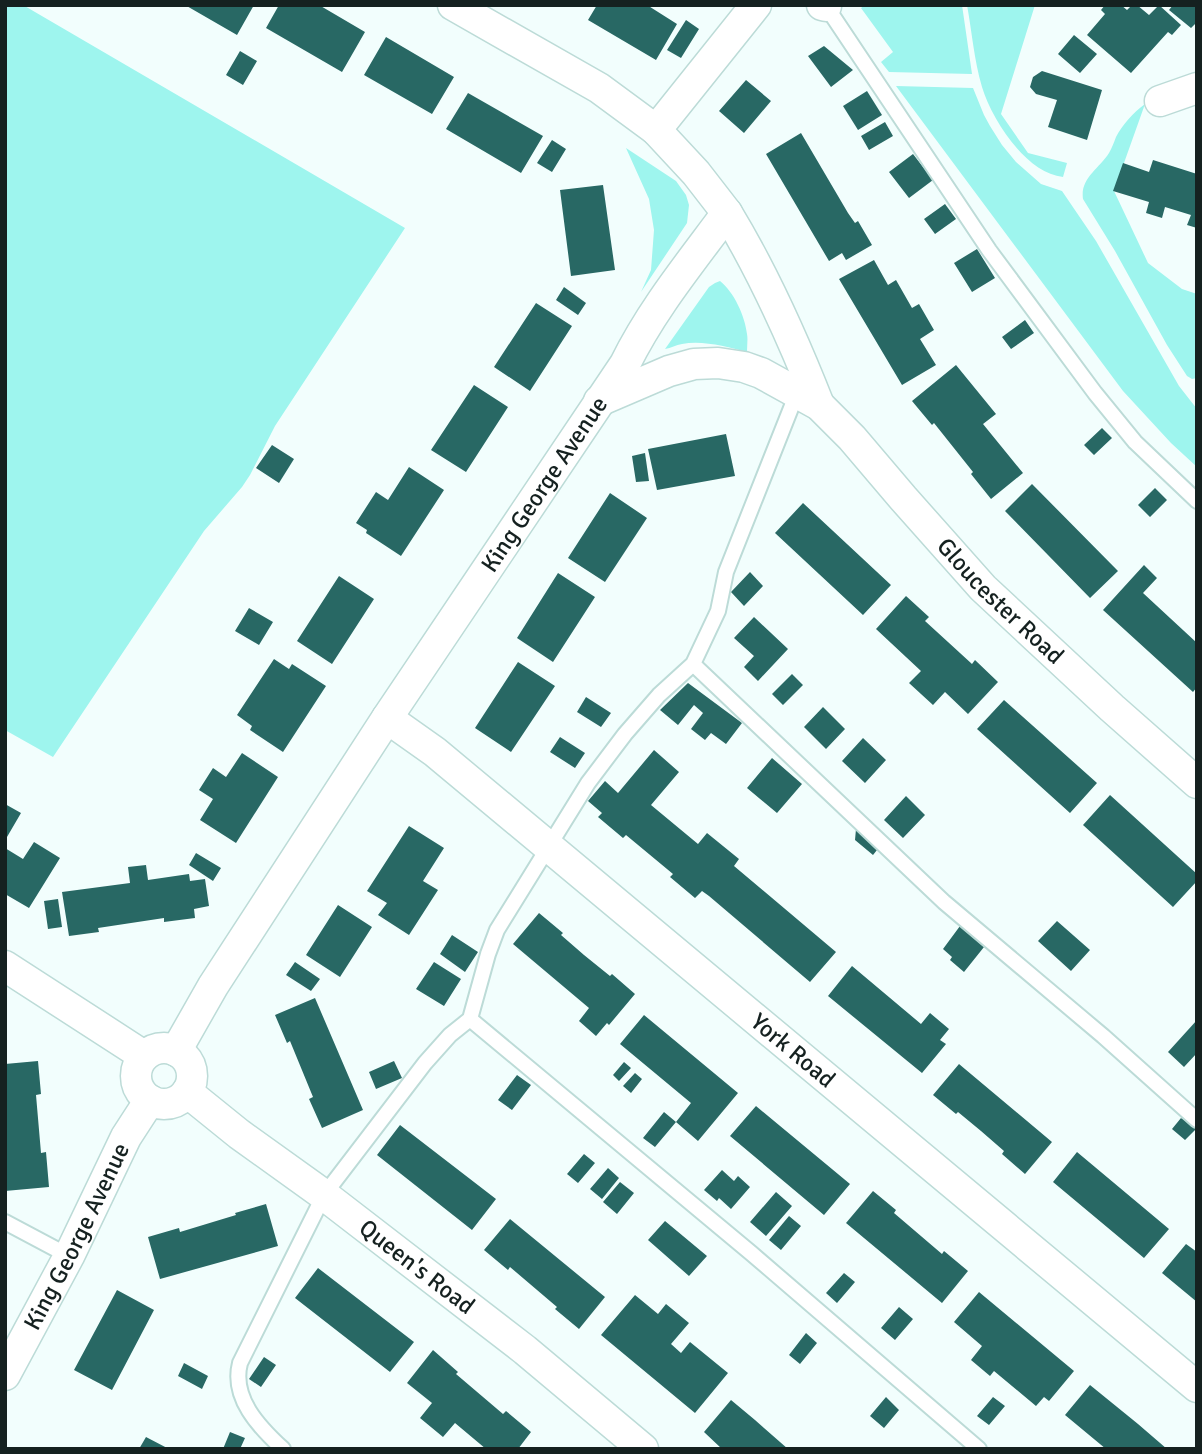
<svg xmlns="http://www.w3.org/2000/svg" width="1202" height="1454" font-family="Signika,sans-serif">
<style>
.green{fill:#9ef5ee}
.building{fill:#286864}
.lines{fill:none;stroke-linecap:round;stroke-linejoin:round}
.lane-casing{stroke:#bcdbd7;stroke-width:18}
.street-casing{stroke:#bcdbd7;stroke-width:33}
.lane{stroke:#fff;stroke-width:14}
.street{stroke:#fff;stroke-width:30}
.labels{text-anchor:middle;stroke-width:7;stroke-linejoin:round;paint-order:stroke}
.street-label{font-size:24px;fill:#152120;stroke:#fff}
</style>
<rect width="100%" height="100%" fill="#f2fefd"/>
<path class="green" d="M5,5H23L405,228L275,426L250,475L242,487L204,531L53,757L5,730Z
M865,5H962L972,74L889,72L881,62L893,52L861,8Z
M967,5H1035L1001,114L1028,153L1067,163L1063,177C1026,173 992,120 982,87C974,60 972,32 967,5Z
M896,86L973,88L984,115L990,126L1002,145L1016,162L1041,184L1062,191L1096,241L1179,386L1197,409V467L1171,443L1123,391Z
M1145,104L1114,191L1148,263L1182,289L1197,294V378L1192,379L1187,376L1167,345L1115,251L1083,199C1080,178 1099,169 1109,153C1112,148 1114,142 1116,137C1122,125 1134,112 1145,104Z
M626,148L676,181L686,195L689,205L687,223L641,292L651,270L654,230L649,199Z
M720,281C734,292 745,316 747,334C748,339 747,346 747,352C727,347 703,340 682,344C676,345 671,348 665,349L709,287L715,283Z"/>
<path class="building" d="M185,5H254L237,35Z
M279,5H319L365,32L342,72L266,28Z
M597,5H647L677,24L656,60L588,20Z
M1105,5H1121L1127,10L1132,5H1137L1149,15L1159,5L1181,25L1172,35L1168,32L1131,73L1087,35L1105,14L1101,10Z
M1173,5H1197V22L1191,28L1169,10Z
M686,20L699,29L681,58L667,50Z
M1074,35L1097,54L1080,73L1058,54Z
M386,37L454,77L432,114L364,75Z
M824,46L853,70L831,87L808,56Z
M240,51L257,61L243,85L226,75Z
M1042,71L1102,90L1087,140L1048,127L1057,100L1036,94L1030,87L1033,77Z
M746,80L771,101L744,133L719,111Z
M867,91L882,115L858,130L843,106Z
M468,93L543,136L521,173L446,129Z
M885,122L893,136L869,150L861,136Z
M801,133L848,213L855,223L858,221L872,245L846,260L842,253L829,261L766,154Z
M552,140L566,149L552,172L537,163Z
M913,154L933,180L909,198L889,172Z
M1153,160L1197,174V228L1187,225L1191,215L1165,207L1162,218L1146,213L1149,202L1113,191L1123,163L1149,172Z
M603,185L615,270L571,276L560,190Z
M945,204L956,219L935,234L924,219Z
M977,249L995,278L972,292L954,263Z
M874,260L888,285L896,280L912,308L919,304L934,330L920,339L936,365L902,385L839,279Z
M564,287L586,303L578,315L556,300Z
M536,303L572,326L530,391L494,367Z
M1025,320L1034,333L1011,349L1002,337Z
M956,365L996,414L983,424L1023,473L991,499L971,474L973,472L934,423L932,425L912,401Z
M474,385L508,407L466,472L431,450Z
M1102,428L1112,438L1094,455L1084,445Z
M726,434L735,476L657,490L648,449Z
M272,445L294,459L279,483L256,468Z
M645,453L649,481L636,482L632,456Z
M409,467L444,490L401,556L366,533L367,530L356,523L376,492L388,500Z
M1032,484L1118,571L1090,598L1005,511Z
M1155,488L1167,500L1150,517L1138,505Z
M610,493L647,518L605,582L568,558Z
M803,503L891,585L863,615L775,533Z
M1144,565L1157,578L1143,593L1197,643V687L1193,692L1103,610Z
M750,572L763,586L744,606L731,592Z
M558,573L595,597L553,662L517,638Z
M339,576L374,599L332,664L297,641Z
M906,596L929,617L925,621L948,642L972,664L975,660L998,682L968,714L945,692L933,705L909,683L921,671L876,629Z
M249,608L273,622L259,645L235,631Z
M754,617L788,649L758,681L744,667L754,656L734,638Z
M274,659L289,669L292,664L326,686L283,752L250,730L252,726L237,715Z
M518,662L555,686L511,752L475,728Z
M792,674L803,685L783,705L772,694Z
M688,683L742,723L726,744L711,733L705,740L691,729L703,713L694,705L678,725L660,710Z
M586,697L611,713L601,727L577,712Z
M1004,700L1097,783L1070,813L977,729Z
M823,707L845,729L826,749L804,727Z
M560,737L585,753L575,768L550,752Z
M863,738L886,760L865,783L842,761Z
M654,750L679,772L651,805L698,844L707,833L739,859L734,866L836,952L810,982L709,896L702,891L695,898L670,877L673,874L626,835L623,838L598,817L602,813L588,801L605,781L618,793Z
M242,753L278,777L236,843L200,820L213,799L199,790L213,768L226,777Z
M772,758L802,784L777,813L747,788Z
M1110,795L1197,874V881L1173,907L1083,825Z
M906,796L925,815L903,838L884,820Z
M5,804L21,813L7,837L5,836Z
M409,826L444,848L423,881L438,890L409,935L378,915L387,903L367,891Z
M856,829L877,850L873,855L855,840Z
M34,842L60,858L29,908L5,894V848L23,859Z
M196,853L221,868L213,881L189,865Z
M146,865L148,880L189,874L190,881L205,879L209,906L194,909L195,918L164,922V918L98,928L99,932L69,936L62,892L130,883L128,867Z
M58,899L62,927L48,929L44,901Z
M338,905L372,927L340,977L306,955Z
M539,913L563,933L561,935L584,955L610,976L612,974L635,994L609,1025L607,1023L596,1036L579,1021L589,1008L513,944Z
M1057,921L1090,950L1071,971L1038,941Z
M960,926L984,947L964,972L950,960L952,957L943,949Z
M452,935L478,952L465,972L440,954Z
M295,962L320,979L311,991L286,975Z
M434,962L461,979L444,1006L416,989Z
M852,966L921,1024L930,1013L949,1029L940,1040L946,1044L922,1073L828,996Z
M315,998L363,1110L322,1128L309,1099L313,1097L290,1041L287,1043L275,1015Z
M644,1015L738,1093L698,1141L676,1122L691,1103L620,1044Z
M1197,1020V1053L1184,1067L1168,1052Z
M38,1061L41,1094L36,1095L41,1153L46,1152L49,1187L5,1191V1064Z
M394,1061L402,1078L376,1089L369,1072Z
M624,1062L631,1068L619,1081L613,1075Z
M959,1064L1052,1142L1025,1174L1002,1154L1004,1151L981,1131L958,1112L956,1114L933,1095Z
M635,1073L642,1079L631,1093L623,1086Z
M517,1075L531,1085L512,1110L498,1100Z
M756,1106L850,1184L824,1215L730,1136Z
M664,1112L676,1122L655,1147L643,1138Z
M1181,1118L1197,1128L1185,1140L1172,1129Z
M400,1125L496,1199L472,1230L377,1155Z
M1077,1152L1169,1229L1144,1258L1053,1182Z
M584,1154L595,1163L578,1183L567,1174Z
M608,1168L619,1178L602,1199L590,1189Z
M722,1170L734,1181L738,1176L750,1187L731,1209L719,1198L717,1201L704,1190Z
M620,1182L634,1193L617,1214L603,1202Z
M873,1191L896,1210L894,1213L942,1254L944,1251L968,1271L942,1303L846,1223Z
M776,1192L792,1206L766,1236L750,1222Z
M266,1204L278,1246L160,1279L148,1237L179,1228L180,1232L236,1215L235,1213Z
M789,1216L801,1226L781,1250L769,1240Z
M510,1219L605,1297L579,1329L555,1309L557,1307L510,1267L508,1270L484,1250Z
M665,1221L707,1256L689,1276L648,1240Z
M1186,1244L1197,1252V1302L1162,1273Z
M318,1268L414,1342L390,1372L295,1298Z
M844,1273L855,1282L837,1303L826,1293Z
M117,1290L154,1310L112,1390L74,1370Z
M979,1292L1074,1371L1049,1401L1044,1397L1036,1406L994,1371L990,1376L971,1360L982,1346L954,1322Z
M635,1295L658,1314L666,1304L689,1323L671,1344L681,1353L690,1342L728,1373L695,1413L601,1335Z
M899,1307L913,1319L895,1340L881,1328Z
M806,1333L817,1343L800,1364L789,1355Z
M433,1350L458,1372L456,1374L503,1414L506,1411L531,1432L518,1449H486L455,1423L443,1437L420,1418L432,1403L407,1383Z
M264,1357L276,1365L261,1387L249,1379Z
M184,1363L208,1376L202,1389L178,1376Z
M1090,1385L1138,1424L1167,1449H1106L1065,1415Z
M886,1397L899,1410L884,1428L870,1416Z
M993,1397L1005,1406L989,1425L977,1416Z
M731,1400L755,1420L788,1449H722L704,1432Z
M230,1432L245,1438L240,1449H223Z
M146,1437L169,1449H139Z"/>
<g class="lines">
<g class="lane-casing">
<path id="lane" d="M826,6L989,250L1095,393L1135,442L1197,501
M693,664L944,902L1103,1036L1197,1120
M470,1019L751,1253L979,1449
M5,1222L69,1256
M283,1449C259,1427 231,1398 240,1363L324,1195L425,1063L450,1035L470,1019L488,954L497,930L588,783L625,734L659,695L693,664L718,611L726,572L797,393"/>
</g>
<g class="street-casing">
<g id="street">
<path d="M822,5L826,6"/>
<path d="M1160,101L1197,88"/>
<path d="M656,130L756,5"/>
<path d="M727,213C764,274 793,339 819,405"/>
<path id="s1" d="M599,401L669,371L694,364L718,363L744,367L761,373L819,405L852,438L903,498L983,588L1112,708L1197,783"/>
<path id="s2" d="M387,718L435,752L1197,1387"/>
<path d="M5,966L144,1056"/>
<circle cx="164" cy="1076" r="28"/>
<path id="s3" d="M176,1051L213,986L387,718L625,364C652,309 691,262 727,213L696,173L656,130L599,88L453,5"/>
<path id="s4" d="M187,1092L239,1134L324,1195L525,1350L643,1449"/>
<path id="s5" d="M5,1375L69,1256L126,1137L150,1100"/>
</g>
</g>
<use href="#lane" class="lane"/>
<use href="#street" class="street"/>
</g>
<g class="labels">
<g class="street-label">
<text dy="8" stroke="none"><textPath href="#s3" startOffset="676">King George Avenue</textPath></text>
<text dy="8" stroke="none"><textPath href="#s1" startOffset="504">Gloucester Road</textPath></text>
<text dy="8" stroke="none"><textPath href="#s2" startOffset="525">York Road</textPath></text>
<text dy="8" stroke="none"><textPath href="#s5" startOffset="156">King George Avenue</textPath></text>
<text dy="8" stroke="none"><textPath href="#s4" startOffset="289">Queen's Road</textPath></text>
</g>
</g>
<rect width="1202" height="1454" fill="none" stroke="#152120" stroke-width="14"/>
</svg>
